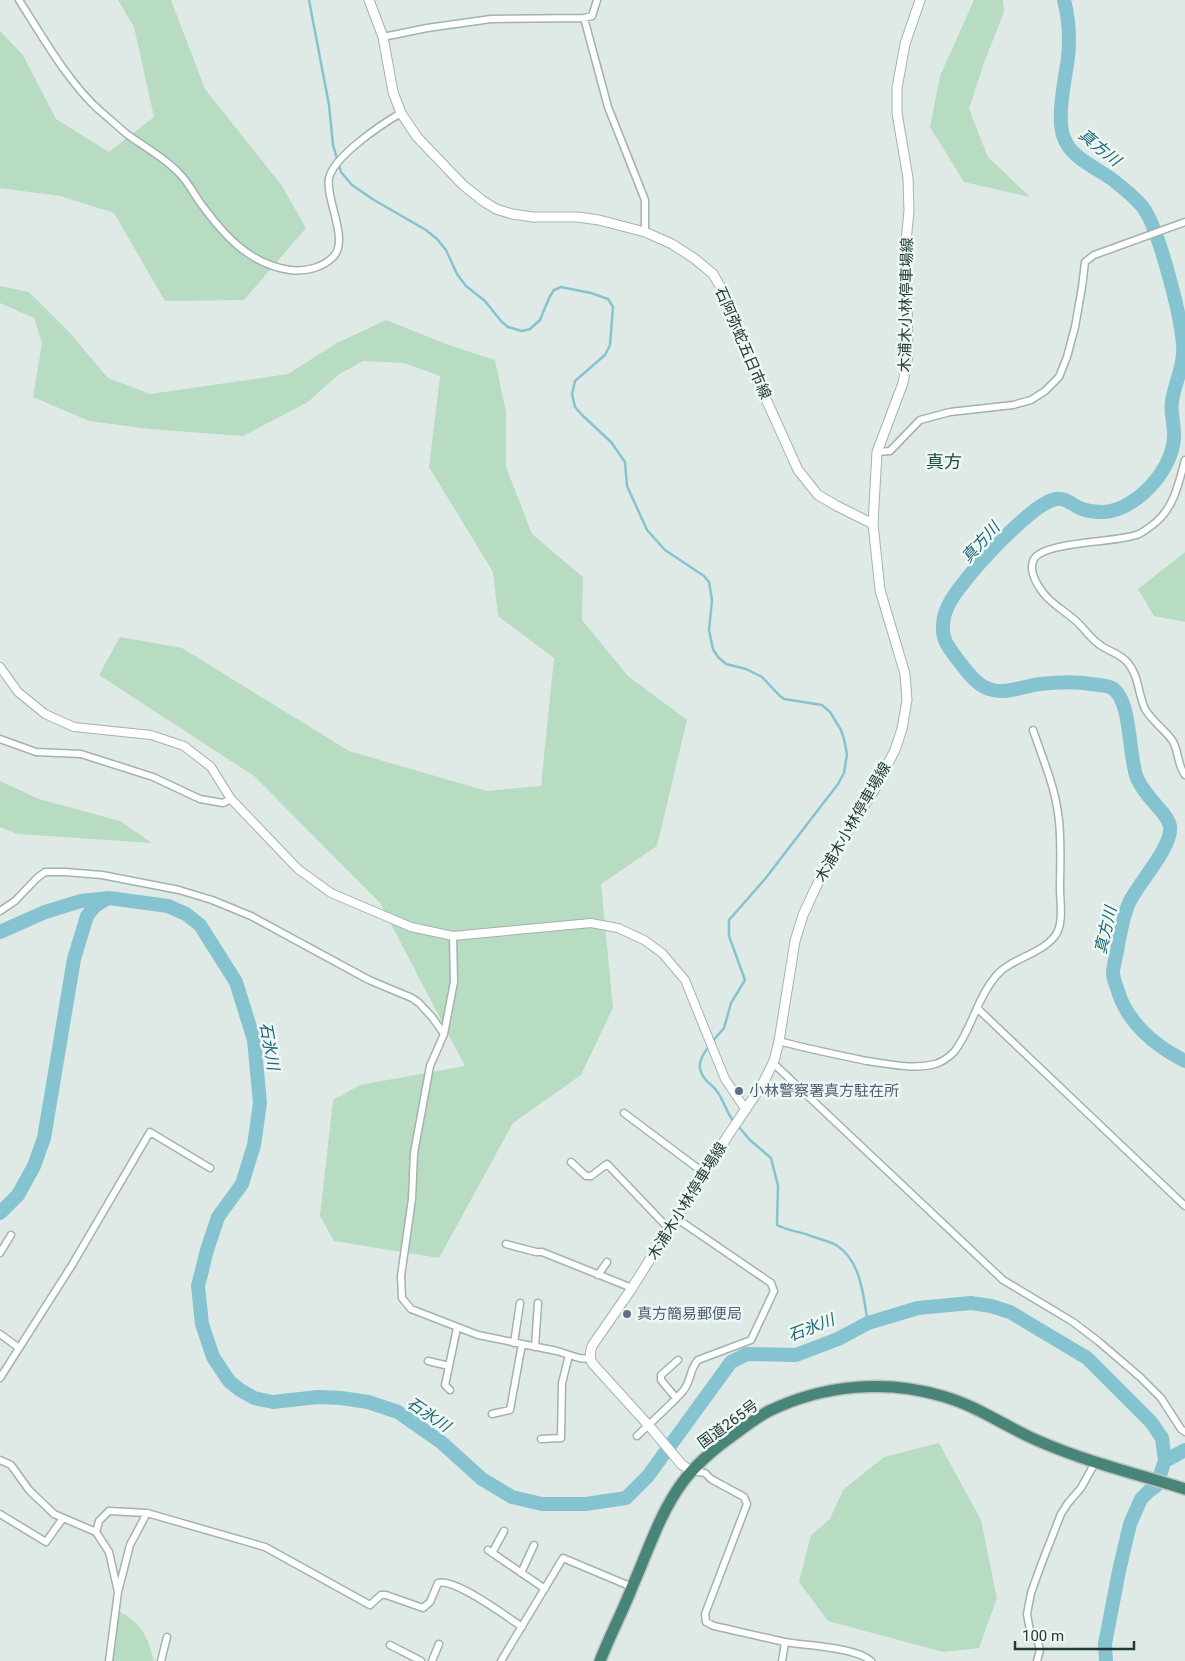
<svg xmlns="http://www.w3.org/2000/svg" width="1185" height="1661" font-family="Roboto,'Noto Sans JP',sans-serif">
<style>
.green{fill:#b7dcc2}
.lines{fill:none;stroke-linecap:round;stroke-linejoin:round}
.stream{stroke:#86c3d0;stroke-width:2.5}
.river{stroke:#86c3d0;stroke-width:14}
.minor-casing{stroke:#a2b2ad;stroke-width:9}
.tertiary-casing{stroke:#a2b2ad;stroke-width:10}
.secondary-casing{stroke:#9eb6ae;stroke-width:11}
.trunk-casing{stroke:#bcc4c2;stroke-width:14}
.minor{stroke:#fff;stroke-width:6}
.tertiary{stroke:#fff;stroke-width:8}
.secondary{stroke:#fff;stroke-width:9}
.trunk{stroke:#488477;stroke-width:11}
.service-dot{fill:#5c6f8a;stroke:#eff7f3;stroke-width:2}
.labels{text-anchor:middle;stroke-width:5;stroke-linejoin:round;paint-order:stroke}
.street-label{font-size:15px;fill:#203a34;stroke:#eff7f3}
.service-label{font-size:15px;fill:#4e5e75;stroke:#eff7f3;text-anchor:start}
.water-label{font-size:16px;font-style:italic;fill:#1a6476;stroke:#eff7f3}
.quarter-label{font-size:18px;fill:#1c4c42;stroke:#eff7f3}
</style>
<rect width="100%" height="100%" fill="#dfeae6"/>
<path class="green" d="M118,0H171L205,89L282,186L306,228L244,300L165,301L114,213L60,196L0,188V31L23,55L56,119L109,152L154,117L134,27Z
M974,0H1003L1004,12L984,63L969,109L988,157L1030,197L964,182L930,127L940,76Z
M0,286L29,292L69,332L108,378L150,394L288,374L337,343L386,320L449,345L495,360L506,412V467L532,534L583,577L582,620L628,676L687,720L657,846L601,884L613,1008L581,1075L513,1123L439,1258L334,1241L320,1216L333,1100L360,1085L465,1066L380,903L254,776L99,675L120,637L182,648L349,751L487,791L541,786L554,658L498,616L493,572L429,467L440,376L404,363L363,361L338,375L308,402L243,436L150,429L89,421L33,397L42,343L34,318L0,303Z
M1185,552V622L1154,616L1138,589Z
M0,781L39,799L120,821L152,843L18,834L0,827Z
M939,1443L981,1520L997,1598L979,1648L943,1652L828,1621L799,1582L811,1535L830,1519L843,1490L884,1457Z
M119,1611C142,1624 147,1635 154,1661H108Z"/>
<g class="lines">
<path class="stream" d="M309,0L329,105L333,145L341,172L352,185L374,200L426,230L437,239L446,250L457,274L466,286L485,301L501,321L508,327L522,331L530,329L540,320L549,298L554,290L561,287L591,293L608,299L613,307L610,345L605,355L575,381L572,394L575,407L582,415L611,442L625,462L627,486L647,530L665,550L704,576L709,582L712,600L709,630L713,649L718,657L726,664L746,669L762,677L779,695L784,699L822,705L830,712L841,730L844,739L847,754L844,773L838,784L765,879L729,920V936L745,980L731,1003L724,1028L712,1042
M709,1046C701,1057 695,1066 705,1079C708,1083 713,1086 716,1090C724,1100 726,1112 734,1122
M738,1126L750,1140L771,1158L778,1186L777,1225C788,1231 799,1231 811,1236C819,1239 829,1241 836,1245C862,1261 863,1297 868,1323"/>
<path class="river" d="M1064,0C1069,19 1070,38 1068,58C1065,79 1056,119 1064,138C1071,158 1097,168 1113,180C1122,187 1133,196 1141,205C1158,223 1181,317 1183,344C1185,364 1175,382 1172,401C1170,414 1175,425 1174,437C1173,470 1136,510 1104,512C1098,512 1088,511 1082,509C1073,506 1067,497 1056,499C1031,503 958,583 948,606C945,612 943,621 943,627C942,641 950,649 958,660C966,670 976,685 989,689C1006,695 1023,686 1040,684C1057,682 1074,681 1091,684C1097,685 1107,685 1112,688C1132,700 1128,756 1137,778C1143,792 1154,802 1163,813C1166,817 1169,821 1170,826C1173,847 1138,883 1129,903C1123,916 1121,931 1118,945C1117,954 1113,965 1113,974C1113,975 1116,987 1117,988C1126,1022 1155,1046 1185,1061
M0,932L45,912L81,901L109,898L168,906L186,914L200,925L236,982L254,1040L260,1103L254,1145L242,1184L218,1217L207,1250L198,1286L202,1324L213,1357L229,1381L240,1390L254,1398L273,1402L318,1397L341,1398L368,1402L398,1412L441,1442L482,1479L512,1497L542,1504H586L626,1498L648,1476L731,1362L747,1354L796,1355L838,1339L868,1323L918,1308L971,1303L991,1306L1010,1312L1087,1358L1151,1422L1162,1438L1165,1461L1156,1486L1149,1491L1141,1499L1130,1524L1119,1571L1105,1644L1106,1661
M0,1213L18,1195L34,1166L44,1138L74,959L87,916L95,906L106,899
M1165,1461L1185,1450"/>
<g class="minor-casing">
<path id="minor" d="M19,0C42,36 68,82 99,110C109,118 118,127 128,135C145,147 165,158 179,173C187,181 193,192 199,201C222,233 248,264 290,270C305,272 323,268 334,256C349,239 325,198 329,178C334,156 382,124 401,113
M584,18L608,107L645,200V232
M383,37L427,28L491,19L584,18L592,16L597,0
M877,452L890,451L920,420L950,412L1013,405L1031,400L1045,391L1059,377L1067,357L1075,327L1082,287L1085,262L1094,255L1185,222
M1185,460C1179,482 1174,508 1155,523C1150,527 1145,531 1139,534C1118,543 1045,541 1034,559C1028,570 1037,585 1044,594C1052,604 1066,612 1076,621C1084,628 1090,638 1100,645C1108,651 1121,654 1128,663C1139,676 1138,694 1145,709C1152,721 1164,729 1172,740C1179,750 1177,765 1185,775
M0,739L36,752L81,754L153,777L200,799L223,803L231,799
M0,911L15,901L37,878L45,872H65L102,875L179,890L212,900L251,916L369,980L412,998L419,1003L432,1017L444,1034
M453,936L454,982L444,1034L430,1066L414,1153L412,1199L401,1276L402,1298L411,1309L478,1335L557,1351L579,1358L589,1359
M977,1008L1185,1206
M779,1041C808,1049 838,1055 867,1061C889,1064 913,1070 935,1064C942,1062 949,1057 954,1052C972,1029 977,998 996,976C1011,958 1040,955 1055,936C1064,924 1060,903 1060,888C1060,863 1062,838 1058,813C1054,784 1042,757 1033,730
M773,1063L1003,1280L1073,1322L1098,1341L1140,1377L1161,1398L1181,1429L1185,1432
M624,1113L704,1173
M571,1162L586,1176H591L607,1164L669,1229
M506,1244L536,1252H542L632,1288
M0,1253L11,1235
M598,1275L607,1262
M0,1334L19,1348
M514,1343L520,1303
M535,1347L538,1303
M428,1361L449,1366
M0,1378L72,1265L150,1132L210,1168
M450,1390L445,1385L457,1328
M676,1398L661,1380V1375L678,1360
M492,1414L510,1410L522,1344
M637,1436C652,1421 669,1407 683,1391C692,1380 689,1370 698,1360L751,1340L774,1291L771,1283L676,1218
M541,1439L561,1438L562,1383L569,1355
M0,1460L11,1465L29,1490L54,1514L96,1532L109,1552L118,1592
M692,1471L705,1473L711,1479L744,1497L747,1504L705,1614L706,1622L714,1626C737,1631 761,1637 785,1642C807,1646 855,1647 871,1661
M0,1514L46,1542L63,1518
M96,1532L99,1521L109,1511L147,1513L265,1547L370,1605L381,1595H386L423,1608L430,1602L438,1583C455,1578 506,1616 522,1627
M488,1550L545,1589
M492,1553L504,1531
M521,1573L534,1545
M390,1645L421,1661
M109,1661L118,1592L130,1545L147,1513
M161,1661L167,1637
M432,1661L439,1644
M501,1661L563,1558L632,1587
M782,1661L785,1642
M1037,1661L1040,1650L1038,1642L1030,1631L1027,1614L1031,1593L1041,1565L1061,1514L1068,1503L1081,1488L1096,1461"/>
</g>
<g class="tertiary-casing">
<path id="tertiary" d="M0,667L18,692L45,714L74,727L151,735L184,746L211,767L231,799L298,869L331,893L411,927L453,936L591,923L618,928L644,940L662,953L685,980L725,1079L746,1110"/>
</g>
<g class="secondary-casing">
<path id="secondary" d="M369,0L383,37L393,92L401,113L417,137L463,185L483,201L496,209L512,214L533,217H578L599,220L645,232L672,244L695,259L713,274L724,293L747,357L798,470L818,495L837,506L873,524
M692,1471L682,1465L651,1428L593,1364C589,1358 590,1353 592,1346L630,1291L729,1134L762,1085L774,1061L779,1041L795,941L803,915L815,889L831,858L876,787L895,750L902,729L907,700L905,674L880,590L873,524L877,452L903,383L908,355L906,241L909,211L908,178L897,113V88L905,44L920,0"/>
</g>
<g class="trunk-casing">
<path id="trunk" d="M600,1661C610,1635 623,1611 633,1585C648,1551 660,1513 682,1483C696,1464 715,1448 735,1434C746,1426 757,1417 769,1411C823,1385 885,1379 942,1396C978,1406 1007,1428 1041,1442C1087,1462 1137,1474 1185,1489"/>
</g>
<use href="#minor" class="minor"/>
<use href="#tertiary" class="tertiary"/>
<use href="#secondary" class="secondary"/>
<use href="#trunk" class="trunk"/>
</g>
<g class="service-dot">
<circle cx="739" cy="1091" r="5"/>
<circle cx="627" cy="1314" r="5"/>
</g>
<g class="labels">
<g class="street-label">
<text transform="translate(906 305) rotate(-89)" y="5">木浦木小林停車場線</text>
<text transform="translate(743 343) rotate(67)" y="5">石阿弥蛇五日市線</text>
<text transform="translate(853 822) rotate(-60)" y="5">木浦木小林停車場線</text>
<text transform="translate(687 1201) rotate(-58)" y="5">木浦木小林停車場線</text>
<text transform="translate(728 1424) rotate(-36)" y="5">国道265号</text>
</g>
<g class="service-label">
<text x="749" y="1096">小林警察署真方駐在所</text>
<text x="637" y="1319">真方簡易郵便局</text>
</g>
<g class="water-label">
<text transform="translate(1100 147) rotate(39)" y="6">真方川</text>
<text transform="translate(980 542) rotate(-48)" y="6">真方川</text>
<text transform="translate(1105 930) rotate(-77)" y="6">真方川</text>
<text transform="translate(270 1046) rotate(80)" y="6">石氷川</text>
<text transform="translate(811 1327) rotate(-21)" y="6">石氷川</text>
<text transform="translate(429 1414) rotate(34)" y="6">石氷川</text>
</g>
<g class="quarter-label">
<text x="944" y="468">真方</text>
</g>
</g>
<path d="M1015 1641v8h119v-8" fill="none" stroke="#203a34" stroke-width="2.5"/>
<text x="1022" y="1641" font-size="15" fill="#203a34" stroke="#eff7f3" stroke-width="4" paint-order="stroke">100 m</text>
</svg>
